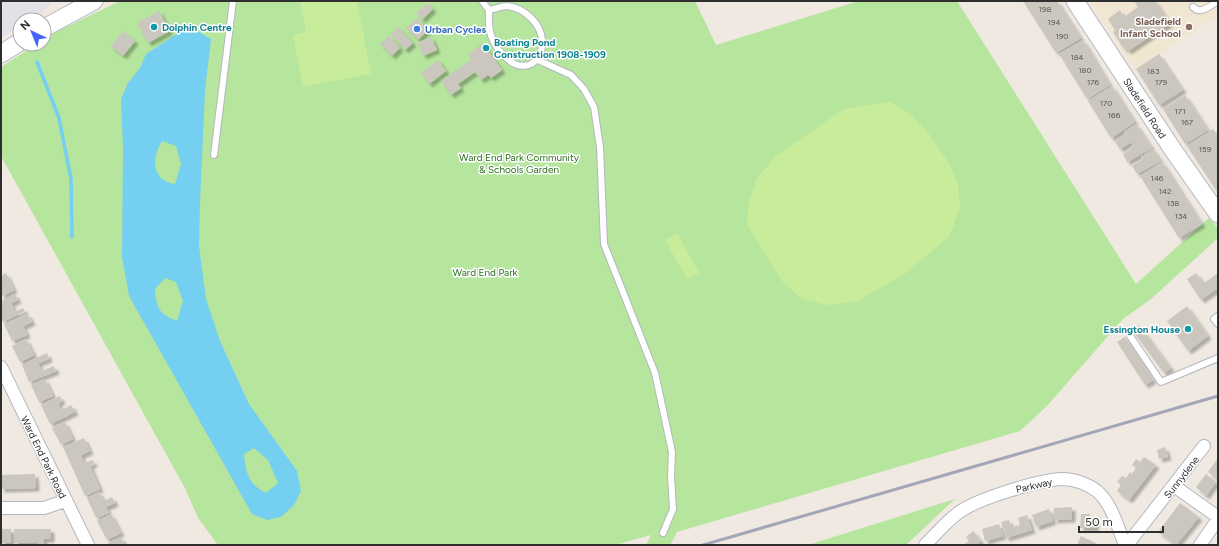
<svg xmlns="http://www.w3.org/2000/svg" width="1219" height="546" font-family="Figtree,sans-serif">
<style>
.industrial{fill:#e3e1e8}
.education{fill:#f0e6d1}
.green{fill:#b6e59e}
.pitch{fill:#c9ec9a}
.water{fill:#75cff0;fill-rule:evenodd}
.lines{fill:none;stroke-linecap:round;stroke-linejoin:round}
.stream{stroke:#75cff0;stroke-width:3.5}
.building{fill:#cbc7bf;filter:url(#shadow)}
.lane-casing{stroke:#b4b7c1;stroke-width:8}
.street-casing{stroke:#b4b7c1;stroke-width:14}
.secondary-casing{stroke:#b4b7c1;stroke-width:19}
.lane{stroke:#fff;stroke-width:6}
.street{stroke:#fff;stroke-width:12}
.secondary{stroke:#fff;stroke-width:17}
.rail{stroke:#a3a6b8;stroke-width:3}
.culture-dot{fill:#0f9aa8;stroke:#fff;stroke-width:1.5}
.education-dot{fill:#8d6e63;stroke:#fff;stroke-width:1.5}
.shop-dot{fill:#3f7fe0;stroke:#fff;stroke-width:1.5}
.labels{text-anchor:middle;stroke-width:3;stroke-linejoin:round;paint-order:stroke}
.number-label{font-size:8px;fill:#555452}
.education-label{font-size:10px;font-weight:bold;fill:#785e54;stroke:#fff;text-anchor:end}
.culture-label{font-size:10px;font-weight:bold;fill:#0d838f;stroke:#fff;text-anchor:start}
.shop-label{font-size:10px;font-weight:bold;fill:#366cbe;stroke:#fff;text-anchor:start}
.street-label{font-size:10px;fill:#2e2e2e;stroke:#fff}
.park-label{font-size:10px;fill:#2c6e1b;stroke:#fff}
</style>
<defs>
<filter id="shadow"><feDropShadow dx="3.5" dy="3.5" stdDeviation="1" flood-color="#0004"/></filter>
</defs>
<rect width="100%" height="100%" fill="#efe9e1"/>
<path class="industrial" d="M1,1H52L49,7L29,20H20V26L1,38Z"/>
<path class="education" d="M1089,1H1218V16L1136,69Z"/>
<path class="green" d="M120,1H695L716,45L859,1H957L1136,284L1209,218L1218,228V238L1151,299L1123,319L1047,406L1020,431L677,532L670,545H646L651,535L615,545H218L198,518L186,490L1,156V67L37,44H44V40L54,33Z
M955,499L906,545H808Z"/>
<path class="pitch" d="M300,1H357L371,74L303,87L293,35L306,32Z
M890,102L910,114L927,131L950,165L958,184L960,207L950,236L906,273L858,301L828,305L802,299L782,281L747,225L748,205L757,178L776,156L844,109Z
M677,233L699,273L687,279L665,240Z"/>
<path class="water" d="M194,29L211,39L205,90L200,203L199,246L206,299L220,341L249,404L297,471L301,491L294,505L281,517L267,520L252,514L129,296L122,257L123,147L121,99L128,83L140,68L146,54L178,33ZM162,141L176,146L181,164L175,184C152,181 151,158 162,141ZM165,278L176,282L183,301L177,321C158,313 157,309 155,289ZM254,448L268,460L278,483L266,493C248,484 246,473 244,454Z"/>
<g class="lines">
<path class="stream" d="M37,62L59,118L71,179L72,237"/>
</g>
<path class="building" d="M1023,1H1057L1081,38L1056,53Z
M1134,1H1155L1170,23L1128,51L1126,48L1124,49L1113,32L1115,30L1108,19L1120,10L1124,17L1138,7Z
M427,3L433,9L422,20L416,13Z
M159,11L170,31L148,43L137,23Z
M417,18L428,30L418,40L406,28Z
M398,27L413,43L405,50L391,34Z
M123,31L135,41L123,56L111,46Z
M389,36L400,48L392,56L380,44Z
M431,37L437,50L423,56L417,43Z
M1083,40L1110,85L1087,99L1059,54Z
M483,43L502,70L491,78L488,75L481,80L475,72L458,84L461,88L451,95L441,81L471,60L468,54Z
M1159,54L1183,90L1159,105L1136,69Z
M438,60L446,71L429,84L421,73Z
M1112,86L1135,122L1111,138L1088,101Z
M1185,95L1208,130L1185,144L1163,109Z
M1136,124L1152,148L1127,162L1123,154L1133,147L1132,144L1131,142L1120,149L1115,142L1126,134L1124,132Z
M1213,129L1218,136V193L1187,146Z
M1153,149L1161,161L1137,174L1132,166L1143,159L1141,157Z
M1162,162L1202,224L1179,238L1140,176Z
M6,273L14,290L1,297V276Z
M1196,273L1204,283L1218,273V288L1201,300L1187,279Z
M15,294L18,300L11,303L15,312L23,308L25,311L3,322L1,318V301Z
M1187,306L1208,336L1188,351L1167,321Z
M28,314L32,322L23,326L27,335L12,341L4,324Z
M1139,325L1171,368L1164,373L1132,330Z
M1125,337L1153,380L1145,385L1117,342Z
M26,339L34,355L20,362L12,346Z
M47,353L49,359L38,363L42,371L54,366L56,371L29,382L22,365Z
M45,379L53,396L39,402L31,385Z
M60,396L62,401L58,403L61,410L71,405L75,412L50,424L41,405Z
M65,422L73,439L61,445L52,428Z
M84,438L90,451L81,455L84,463L93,460L94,463L90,466L100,489L85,496L63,447Z
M1165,447L1168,457L1159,459L1157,450Z
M1144,457L1156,465L1129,500L1117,491L1121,485L1117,482L1122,476L1126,478L1130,472L1132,474L1136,468L1132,465L1136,459L1140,462Z
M1218,458V479L1208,472Z
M35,474L36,488L1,489V475Z
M1206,474L1216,482L1206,496L1196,487Z
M99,492L104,501L112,497L115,503L106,507L109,513L96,518L87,498Z
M1180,503L1199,517L1176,545L1158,532Z
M1072,507V519L1054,520V508Z
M1049,509L1053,521L1036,527L1032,515Z
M111,514L121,533L107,540L97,521Z
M1081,514H1090L1089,520L1096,521L1095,528H1080Z
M1027,515L1032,530L1006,538L1001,522L1009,520L1011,527L1020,525L1018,518Z
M999,524L1003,536L985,541L982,529Z
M1,529H11V543H1Z
M14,529H51V539H44V545H37V542L14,543Z
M973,531L981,541L976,545H963L969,541L966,537Z
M1081,536L1096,543L1095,545H1077Z
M121,537L125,545H109L108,543Z"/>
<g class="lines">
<g class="lane-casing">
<path id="lane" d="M482,1L489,10C488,30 490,42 505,57C533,84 557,43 531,18C525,12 517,7 507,6C502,6 495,9 489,10
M1193,7C1200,15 1210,6 1218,1
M538,60L571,75L584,89L594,107L600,147L604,244L655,373L672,452L671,476L673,509L663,533
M214,155L233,1
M1218,316L1214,319L1218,324
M1130,336L1161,382L1218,358"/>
</g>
<g class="street-casing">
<path id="street" d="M1,367L88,545
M1174,486L1218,517
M1,508H44L65,501
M925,545C935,535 946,522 958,513C976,499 1039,480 1062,479C1074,479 1088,484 1097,491C1112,504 1118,528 1125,545
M1127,545L1204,446
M1200,545L1218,519"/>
</g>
<g class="secondary-casing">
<path id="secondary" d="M1075,1L1173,150L1218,214
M44,28L94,1
M1,54L20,42"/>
</g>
<use href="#lane" class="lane"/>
<use href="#street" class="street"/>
<use href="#secondary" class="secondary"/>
<path class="rail" d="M703,545L1218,396"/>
</g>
<g class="culture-dot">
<circle cx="154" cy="27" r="4"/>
<circle cx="486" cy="48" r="4"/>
<circle cx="1188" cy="329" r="4"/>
</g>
<circle class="education-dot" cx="1189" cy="27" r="4"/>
<circle class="shop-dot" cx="417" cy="29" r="4"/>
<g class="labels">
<g class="number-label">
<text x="1045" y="12">198</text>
<text x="1054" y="25">194</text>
<text x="1062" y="39">190</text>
<text x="1077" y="60">184</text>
<text x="1085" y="73">180</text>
<text x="1153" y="74">183</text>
<text x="1093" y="85">176</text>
<text x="1161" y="85">179</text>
<text x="1106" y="106">170</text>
<text x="1180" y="114">171</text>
<text x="1114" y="118">166</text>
<text x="1187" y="125">167</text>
<text x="1205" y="152">159</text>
<text x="1157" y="181">146</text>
<text x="1165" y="194">142</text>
<text x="1173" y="206">138</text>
<text x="1181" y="219">134</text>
</g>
<g class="education-label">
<text x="1181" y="25">Sladefield<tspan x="1181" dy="12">Infant School</tspan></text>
</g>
<g class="culture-label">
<text x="162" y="31">Dolphin Centre</text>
<text x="494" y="46">Boating Pond<tspan x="494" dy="12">Construction 1908-1909</tspan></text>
<text x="1180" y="333" text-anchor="end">Essington House</text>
</g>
<g class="shop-label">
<text x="425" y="33">Urban Cycles</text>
</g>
<g class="street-label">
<text transform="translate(1145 108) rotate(57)" y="4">Sladefield Road</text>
<text transform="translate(44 457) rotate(64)" y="4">Ward End Park Road</text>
<text transform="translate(1181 477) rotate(-52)" y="4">Sunnydene</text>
<text transform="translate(1034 485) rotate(-13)" y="4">Parkway</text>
</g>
<g class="park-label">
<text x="519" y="161">Ward End Park Community<tspan x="519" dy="12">&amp; Schools Garden</tspan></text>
<text x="485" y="276">Ward End Park</text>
</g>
</g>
<rect width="1219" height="546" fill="none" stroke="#2e2e2e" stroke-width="4"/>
<g transform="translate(32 32) rotate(316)"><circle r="19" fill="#ffffff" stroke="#ababab"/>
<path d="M0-3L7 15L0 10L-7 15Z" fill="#4264fb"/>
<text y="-6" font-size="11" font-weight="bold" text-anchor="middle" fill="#2e2e2e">N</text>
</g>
<path d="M1079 526v6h84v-6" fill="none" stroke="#2e2e2e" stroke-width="2"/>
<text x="1085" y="526" font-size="12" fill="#2e2e2e" stroke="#ffffff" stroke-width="3" paint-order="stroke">50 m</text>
</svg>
